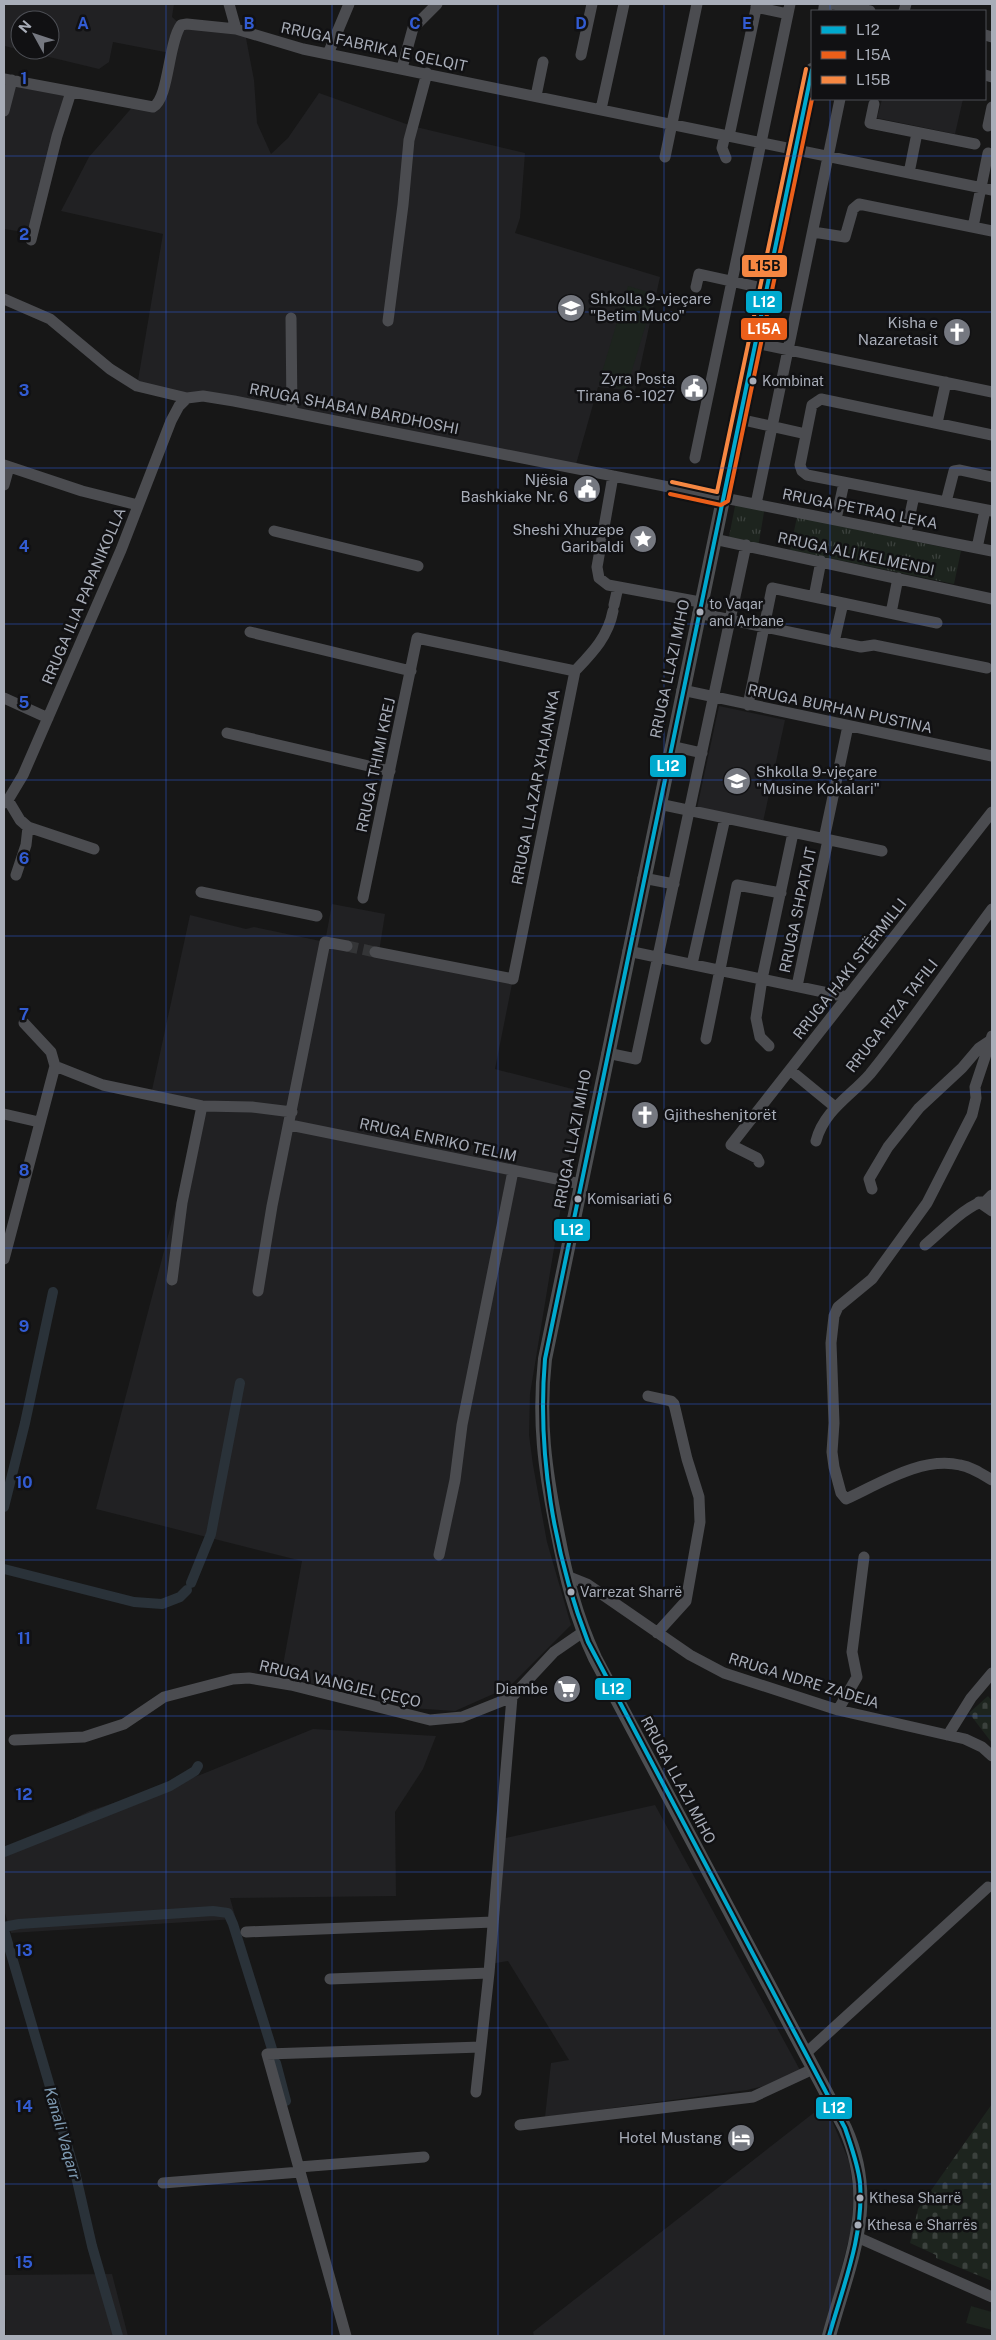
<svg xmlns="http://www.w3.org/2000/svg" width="996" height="2340" font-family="'Public Sans',sans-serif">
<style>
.built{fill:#212123}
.cemetery{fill:url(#cemetery-stones)}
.park{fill:url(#park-tufts)}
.pitch{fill:#1d241e}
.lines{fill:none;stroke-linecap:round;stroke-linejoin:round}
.canal{stroke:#2a3239;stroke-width:10}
.minor-tunnel{stroke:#343537;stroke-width:11;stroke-dasharray:11 5.5;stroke-linecap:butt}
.minor{stroke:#4b4c50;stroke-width:11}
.major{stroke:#4d4f52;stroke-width:14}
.bus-1-casing{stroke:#111113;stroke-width:8}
.bus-2-casing{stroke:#111113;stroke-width:8}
.bus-3-casing{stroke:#111113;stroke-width:8}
.bus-1{stroke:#00a9ce;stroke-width:4}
.bus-2{stroke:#eb5f1a;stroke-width:4}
.bus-3{stroke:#f68742;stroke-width:4}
.grid{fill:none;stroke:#325cd3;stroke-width:1;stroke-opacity:0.55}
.bus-dot{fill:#a8adb8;stroke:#111113;stroke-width:2}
.labels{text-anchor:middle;stroke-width:5;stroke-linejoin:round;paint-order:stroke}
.bus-label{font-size:14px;fill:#a8adb8;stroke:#111113;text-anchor:start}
.street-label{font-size:15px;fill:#a8adb8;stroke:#111113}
.poi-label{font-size:15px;fill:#a8adb8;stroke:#111113;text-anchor:end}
.water-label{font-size:16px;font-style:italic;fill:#7f9bb3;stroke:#111113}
.grid-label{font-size:16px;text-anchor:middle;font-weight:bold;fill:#325cd3;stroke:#111113;stroke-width:5;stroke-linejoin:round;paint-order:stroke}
.line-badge{stroke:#111113;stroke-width:2}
.badge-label{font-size:14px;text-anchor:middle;font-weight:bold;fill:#fff}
.pale-badge-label{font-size:14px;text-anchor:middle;font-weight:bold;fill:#111}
</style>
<defs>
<pattern id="cemetery-stones" width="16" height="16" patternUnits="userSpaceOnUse" patternTransform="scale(1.25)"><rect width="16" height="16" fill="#1d241e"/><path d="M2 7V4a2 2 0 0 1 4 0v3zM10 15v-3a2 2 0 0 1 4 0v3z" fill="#3b413d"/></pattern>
<pattern id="park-tufts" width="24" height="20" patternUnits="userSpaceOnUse" patternTransform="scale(1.25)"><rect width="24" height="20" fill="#1d241e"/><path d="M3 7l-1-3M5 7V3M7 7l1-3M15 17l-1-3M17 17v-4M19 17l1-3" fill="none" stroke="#3b413d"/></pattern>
</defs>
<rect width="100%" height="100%" fill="#171717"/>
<path class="built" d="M5,4H174L172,17L181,25L245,33L254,80L257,123L271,154L288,138L319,93L412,126L525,153L520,218L515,233L660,277L635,391L598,387L575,468L137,386L163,234L61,211L89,157L135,104L153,107L170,53L113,42L109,62L99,69L20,50H50V20H20V50L5,46Z
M12,80L71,92L37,215L24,232L4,229V115Z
M882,99H963L955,134L877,118Z
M719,706L785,720L763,822L697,808Z
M332,904L385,914L379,952L513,979L495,1069L580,1091L530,1394L529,1435L533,1465L547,1542L571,1625L509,1687L455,1711L411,1708L281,1676L302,1561L96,1509L202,1107L151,1095L190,915L246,929L254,927L325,942Z
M313,1729L436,1736L423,1769L395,1812L396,1896L230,1898L236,1919L11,1933L4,1910V1855L89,1811L200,1775Z
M655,1805L800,2070L764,2086L747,2090L545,2117L551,2063L569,2060L508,1961L490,1964L501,1839Z
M825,2104L849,2161L854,2196L851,2231L824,2336H534L533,2332Z
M112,2274L128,2336H6L4,2275Z"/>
<path class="cemetery" d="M988,1696L992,1701V1743L969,1713Z
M992,2104V2281L936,2258V2255L910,2243L918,2209Z"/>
<path class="park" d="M736,501L765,506L758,548L728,542Z
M797,517L961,551L954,584L790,550Z"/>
<path class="pitch" d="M628,286L655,294L626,390L599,382Z
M971,2306L992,2312V2330L966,2323Z"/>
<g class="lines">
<path class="canal" d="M4,1507L25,1423L53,1292
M4,1569L134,1602L162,1604L180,1597L187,1590
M191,1583L211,1534L240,1383
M4,1852L170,1786L195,1771L198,1766
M4,1927L19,1924L213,1911L228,1913L233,1924L272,2049
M4,1930L75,2172L92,2246L118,2336
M276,2063L286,2101"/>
<path class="minor-tunnel" d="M347,946L375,952"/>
<path class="minor" d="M229,4L236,29
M834,4L870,11
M756,7L788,14
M904,11L906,4
M985,35L992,37
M328,54L349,4
M581,55L592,4
M402,68L413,28L437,4
M985,75L992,77
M4,79L153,107C169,99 168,43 181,25L187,24L236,29L303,49L992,190
M536,96L543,62
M874,104L870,123L975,144
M601,109L624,4
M4,111L12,80
M988,126L992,107
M725,135L722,148L726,158
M729,136L757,4
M665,157L697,4
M909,173L917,133
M973,227L988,153
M813,232L845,237L853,209L859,204L992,231
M31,240L57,136L71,92
M696,287L699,274L767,289
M4,299L50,319L110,369L137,386L187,398L203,396L234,401L992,551
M291,318L292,412
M388,321L403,205L409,140L427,73
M755,343L992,392
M739,419L806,434
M937,423L946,382
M992,435L821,399L812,405L800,465L802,471L807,475L992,511
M695,458L790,4
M4,465L82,491L138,505
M613,476L597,567L599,578L608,585L700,602
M4,485L9,467
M946,502L954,471L960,470L992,477
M756,504L840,99
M836,519L844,483
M274,531L418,566
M906,533L914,496
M714,539L992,599
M977,548L985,510
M814,597L821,561
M614,605L618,587
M698,613L861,647L874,645L987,668
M891,613L898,578
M250,632L411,671
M834,642L843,603
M682,690L992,756
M4,698L48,718
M748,705L772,588L937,623
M227,733L390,771
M671,746L702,753
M8,800L20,820L28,827L94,849
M4,803L8,800L23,775L121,550L171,421L179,406L187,398
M659,804L882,851
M824,839L848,726
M16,875L26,845L28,827
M643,878L674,884
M201,892L317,916
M363,898L417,638L575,671
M628,951L847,997
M375,952L513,979L575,671C592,653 608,637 613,611
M692,964L725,818
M797,986L828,840
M24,1023L51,1052L55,1066L103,1085L202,1106L252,1107L292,1112
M992,1036L975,1087L976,1098L972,1115L927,1203L872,1279L838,1307L834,1316L831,1343L834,1423L832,1452L834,1467L841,1493L846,1499C879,1484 922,1456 960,1465C972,1467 982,1474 992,1480
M706,1039L737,885L781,893
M769,1046L760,1037L756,1018L762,979L793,833
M607,1053L636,1059L746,545
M790,1070L835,1107
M4,1114L39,1122
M290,1125L581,1184
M816,1141C824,1110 851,1096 870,1074C913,1021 951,964 992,909
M759,1162L757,1158L731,1145L992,812
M872,1189L869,1179L888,1147L919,1108L962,1068L979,1048L991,1040
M979,1202L992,1211
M925,1245C940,1233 968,1203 986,1201L992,1195
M4,1259L55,1066
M172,1280L182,1203L202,1106
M258,1291L272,1206L325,942L347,946
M648,1396L671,1401L674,1404L687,1459L699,1497L700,1522L686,1601L657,1633
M439,1555L455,1480L462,1425L513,1171
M567,1576L587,1584L690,1655L724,1673L838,1710L965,1739L982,1747L992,1756
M838,1710L857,1677L852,1652L864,1557
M948,1735L971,1698L992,1673
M14,1740L84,1737L124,1724L164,1697L233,1679L249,1678L291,1685L430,1720L462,1717L512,1697L554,1652L583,1632
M246,1932L493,1922
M330,1979L489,1973
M805,2054L988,1887
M476,2092L489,1973L512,1697
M520,2125L753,2097L813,2069
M299,2167L424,2157
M163,2183L300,2172
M857,2237L992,2297
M346,2336L267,2054L481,2047"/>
<path class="major" d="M825,11L826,4
M812,70L545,1359C538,1420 545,1470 557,1530C566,1577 575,1615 595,1658L845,2128C879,2204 849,2262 829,2336"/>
<g class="bus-1-casing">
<path id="bus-1" d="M812,70L545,1359C537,1453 554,1554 588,1642L845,2128C851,2146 858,2164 860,2183C864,2236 843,2286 829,2336"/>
</g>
<g class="bus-2-casing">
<path id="bus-2" d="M670,494L721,505L728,501L812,99"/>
</g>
<g class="bus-3-casing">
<path id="bus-3" d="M672,482L717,492L806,69"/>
</g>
<use href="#bus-1" class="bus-1"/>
<use href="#bus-2" class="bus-2"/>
<use href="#bus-3" class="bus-3"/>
</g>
<path class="grid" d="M166,4V2336M332,4V2336M498,4V2336M664,4V2336M830,4V11M830,99V2336M4,156H992M4,312H992M4,468H992M4,624H992M4,780H992M4,936H992M4,1092H992M4,1248H992M4,1404H992M4,1560H992M4,1716H992M4,1872H992M4,2028H992M4,2184H992"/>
<defs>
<g id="school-disc" transform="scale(1.4375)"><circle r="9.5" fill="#757880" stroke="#111113"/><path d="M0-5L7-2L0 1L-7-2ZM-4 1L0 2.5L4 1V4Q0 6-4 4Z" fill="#fff"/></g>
<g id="church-disc" transform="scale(1.4375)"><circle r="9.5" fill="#757880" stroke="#111113"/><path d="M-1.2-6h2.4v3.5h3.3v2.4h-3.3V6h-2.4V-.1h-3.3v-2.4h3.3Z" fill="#fff"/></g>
<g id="civic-disc" transform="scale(1.4375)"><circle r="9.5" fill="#757880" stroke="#111113"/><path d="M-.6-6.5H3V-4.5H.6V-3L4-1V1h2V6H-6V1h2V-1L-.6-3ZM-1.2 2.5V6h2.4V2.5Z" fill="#fff"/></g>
<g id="sight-disc" transform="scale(1.4375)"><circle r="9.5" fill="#757880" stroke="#111113"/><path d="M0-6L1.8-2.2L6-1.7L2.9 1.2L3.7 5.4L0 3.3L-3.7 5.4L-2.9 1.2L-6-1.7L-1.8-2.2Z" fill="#fff"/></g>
<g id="supermarket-disc" transform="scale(1.4375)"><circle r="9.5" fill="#757880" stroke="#111113"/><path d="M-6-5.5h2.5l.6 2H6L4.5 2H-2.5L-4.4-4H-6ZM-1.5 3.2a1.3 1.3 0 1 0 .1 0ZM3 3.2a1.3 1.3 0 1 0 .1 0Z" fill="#fff"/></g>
<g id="hotel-disc" transform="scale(1.4375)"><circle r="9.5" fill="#757880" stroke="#111113"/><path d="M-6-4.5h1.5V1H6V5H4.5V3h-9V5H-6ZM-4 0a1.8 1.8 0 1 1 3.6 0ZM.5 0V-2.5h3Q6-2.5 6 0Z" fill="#fff"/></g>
</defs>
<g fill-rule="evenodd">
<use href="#school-disc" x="571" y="308"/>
<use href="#church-disc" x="957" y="332"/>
<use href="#civic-disc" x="694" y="388"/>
<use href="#civic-disc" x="587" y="489"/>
<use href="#sight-disc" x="643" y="539"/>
<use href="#school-disc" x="737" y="781"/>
<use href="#church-disc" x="645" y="1115"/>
<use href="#supermarket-disc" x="567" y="1689"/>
<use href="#hotel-disc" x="741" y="2138"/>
</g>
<g class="bus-dot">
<circle cx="753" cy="381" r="4.5"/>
<circle cx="700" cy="612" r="4.5"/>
<circle cx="578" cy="1199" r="4.5"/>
<circle cx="571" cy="1592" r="4.5"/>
<circle cx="860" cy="2198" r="4.5"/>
<circle cx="858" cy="2225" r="4.5"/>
</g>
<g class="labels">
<g class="bus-label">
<text x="762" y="386">Kombinat</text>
<text x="709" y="609">to Vaqar<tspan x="709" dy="17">and Arbane</tspan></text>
<text x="587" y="1204">Komisariati 6</text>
<text x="580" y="1597">Varrezat Sharrë</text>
<text x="869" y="2203">Kthesa Sharrë</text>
<text x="867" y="2230">Kthesa e Sharrës</text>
</g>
<g class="street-label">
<text transform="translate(374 47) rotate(12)" y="5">RRUGA FABRIKA E QELQIT</text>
<text transform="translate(354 409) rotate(11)" y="5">RRUGA SHABAN BARDHOSHI</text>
<text transform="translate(860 509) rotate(11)" y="5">RRUGA PETRAQ LEKA</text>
<text transform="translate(856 554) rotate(12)" y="5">RRUGA ALI KELMENDI</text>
<text transform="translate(84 596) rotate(-67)" y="5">RRUGA ILIA PAPANIKOLLA</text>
<text transform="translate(670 669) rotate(-78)" y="5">RRUGA LLAZI MIHO</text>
<text transform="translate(840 709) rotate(12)" y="5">RRUGA BURHAN PUSTINA</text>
<text transform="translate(376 765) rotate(-78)" y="5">RRUGA THIMI KREJ</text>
<text transform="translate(536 787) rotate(-79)" y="5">RRUGA LLAZAR XHAJANKA</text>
<text transform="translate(798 910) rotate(-78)" y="5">RRUGA SHPATAJT</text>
<text transform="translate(850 969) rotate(-52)" y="5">RRUGA HAKI STËRMILLI</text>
<text transform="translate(892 1016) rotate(-52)" y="5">RRUGA RIZA TAFILI</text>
<text transform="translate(573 1139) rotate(-79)" y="5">RRUGA LLAZI MIHO</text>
<text transform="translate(438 1140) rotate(12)" y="5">RRUGA ENRIKO TELIM</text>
<text transform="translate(804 1681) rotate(17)" y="5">RRUGA NDRE ZADEJA</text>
<text transform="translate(340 1684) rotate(13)" y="5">RRUGA VANGJEL ÇEÇO</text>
<text transform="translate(678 1780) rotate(62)" y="5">RRUGA LLAZI MIHO</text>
</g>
<g class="poi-label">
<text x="590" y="304" text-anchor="start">Shkolla 9-vjeçare<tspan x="590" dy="17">"Betim Muco"</tspan></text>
<text x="938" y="328">Kisha e<tspan x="938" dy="17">Nazaretasit</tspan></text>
<text x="675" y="384">Zyra Posta<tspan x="675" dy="17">Tirana 6 - 1027</tspan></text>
<text x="568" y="485">Njësia<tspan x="568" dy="17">Bashkiake Nr. 6</tspan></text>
<text x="624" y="535">Sheshi Xhuzepe<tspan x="624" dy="17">Garibaldi</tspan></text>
<text x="756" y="777" text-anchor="start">Shkolla 9-vjeçare<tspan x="756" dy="17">"Musine Kokalari"</tspan></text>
<text x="664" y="1120" text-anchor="start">Gjitheshenjtorët</text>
<text x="548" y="1694">Diambe</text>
<text x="722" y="2143">Hotel Mustang</text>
</g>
<g class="water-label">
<text transform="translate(63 2133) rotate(74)" y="6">Kanali Vaqarr</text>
</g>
</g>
<g class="grid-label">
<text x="83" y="29">A</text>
<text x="249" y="29">B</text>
<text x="415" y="29">C</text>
<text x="581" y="29">D</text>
<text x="747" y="29">E</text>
<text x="24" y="84">1</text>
<text x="24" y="240">2</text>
<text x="24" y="396">3</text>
<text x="24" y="552">4</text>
<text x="24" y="708">5</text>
<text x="24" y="864">6</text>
<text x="24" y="1020">7</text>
<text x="24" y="1176">8</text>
<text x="24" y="1332">9</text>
<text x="24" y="1488">10</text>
<text x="24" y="1644">11</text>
<text x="24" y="1800">12</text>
<text x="24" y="1956">13</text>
<text x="24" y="2112">14</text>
<text x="24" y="2268">15</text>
</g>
<g class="line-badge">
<rect x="741" y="254" width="47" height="24" rx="5" fill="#f68742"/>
<rect x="745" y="290" width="38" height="24" rx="5" fill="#00a9ce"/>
<rect x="740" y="317" width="48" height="24" rx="5" fill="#eb5f1a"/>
<rect x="649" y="754" width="38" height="24" rx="5" fill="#00a9ce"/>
<rect x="553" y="1218" width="38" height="24" rx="5" fill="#00a9ce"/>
<rect x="594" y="1677" width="38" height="24" rx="5" fill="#00a9ce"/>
<rect x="815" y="2096" width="38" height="24" rx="5" fill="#00a9ce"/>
</g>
<g class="badge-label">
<text x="764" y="307">L12</text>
<text x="764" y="334">L15A</text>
<text x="668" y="771">L12</text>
<text x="572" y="1235">L12</text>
<text x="613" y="1694">L12</text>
<text x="834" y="2113">L12</text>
</g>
<g class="pale-badge-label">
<text x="764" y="271">L15B</text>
</g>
<rect width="996" height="2340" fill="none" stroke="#a8adb8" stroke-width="10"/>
<rect x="811" y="10" width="175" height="90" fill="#111113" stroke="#4d4f55"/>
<rect x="821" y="26" width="25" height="8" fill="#00a9ce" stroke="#4d4f55"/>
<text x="856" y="35" font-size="15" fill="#a8adb8">L12</text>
<rect x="821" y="51" width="25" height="8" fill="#eb5f1a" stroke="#4d4f55"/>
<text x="856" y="60" font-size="15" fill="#a8adb8">L15A</text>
<rect x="821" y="76" width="25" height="8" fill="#f68742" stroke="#4d4f55"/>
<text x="856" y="85" font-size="15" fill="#a8adb8">L15B</text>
<g transform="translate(35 35) rotate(310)"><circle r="24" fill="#111113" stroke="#4d4f55"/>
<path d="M0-4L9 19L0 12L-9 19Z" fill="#757880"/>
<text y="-8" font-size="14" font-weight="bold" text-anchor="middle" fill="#a8adb8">N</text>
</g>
</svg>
